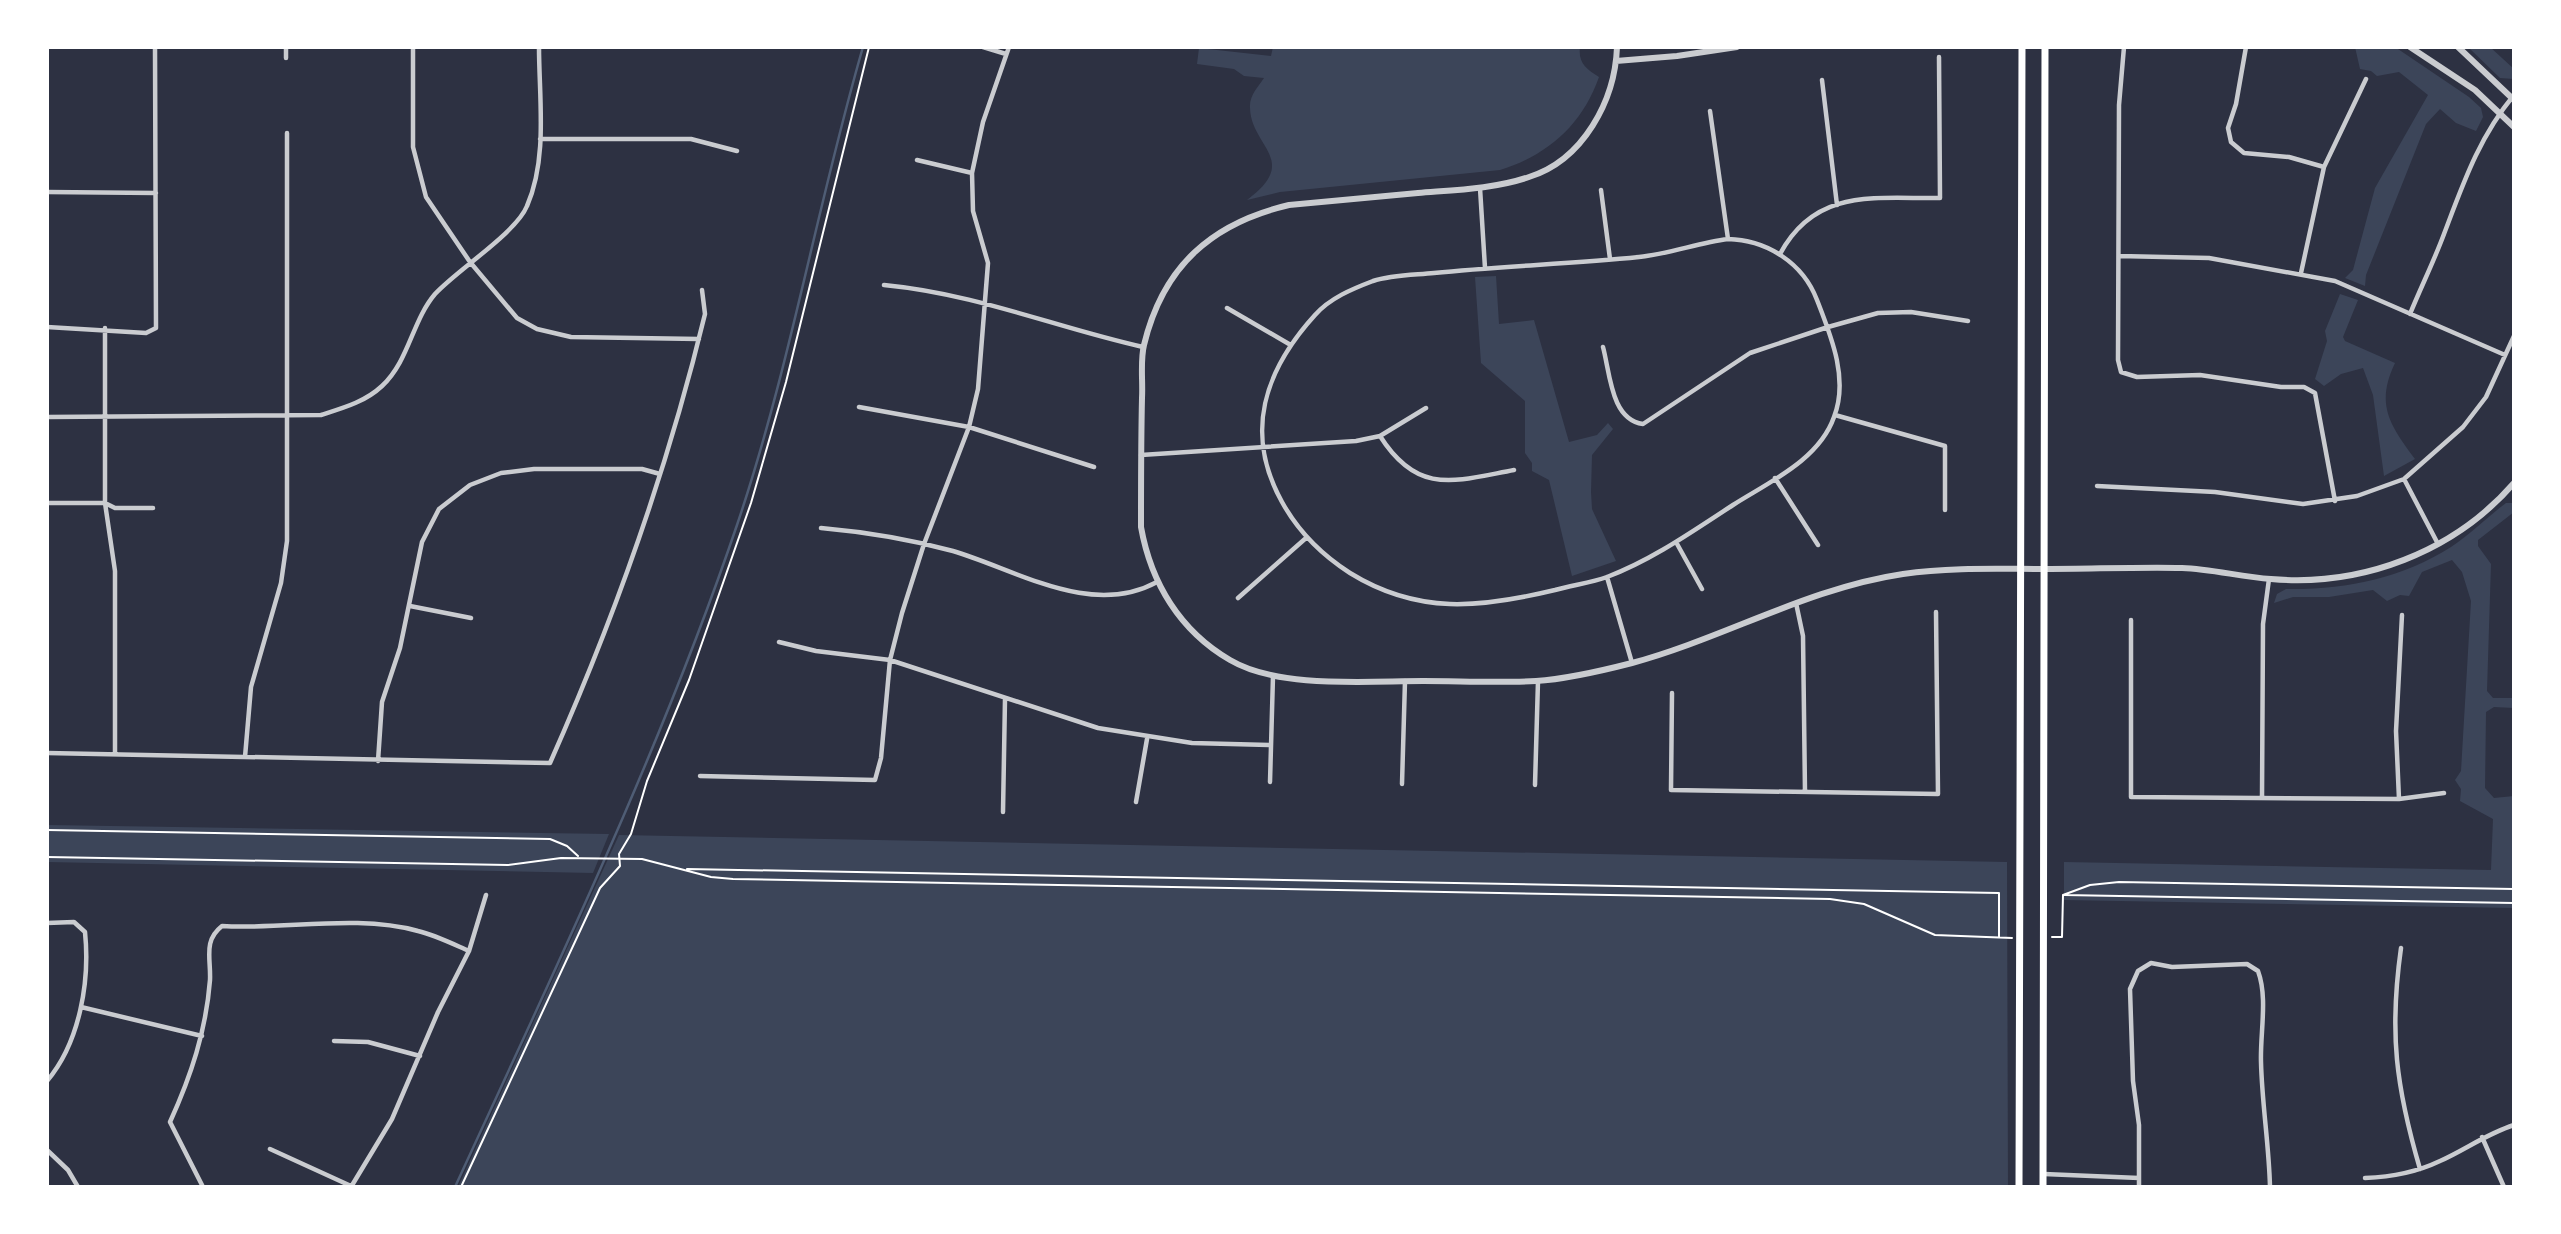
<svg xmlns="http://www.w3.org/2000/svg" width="2561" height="1234" font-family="Raleway,sans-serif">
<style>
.green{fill:#3c4559}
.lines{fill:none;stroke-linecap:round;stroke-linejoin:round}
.stream{stroke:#4f5d75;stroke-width:2.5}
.path{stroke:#fff;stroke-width:2}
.minor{stroke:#caccd0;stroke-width:4.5}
.tertiary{stroke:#caccd0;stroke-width:6}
.primary{stroke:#fff;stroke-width:7}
</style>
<rect width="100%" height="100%" fill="#2d3142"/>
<path class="green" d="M1273,47H1580C1578,63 1586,69 1599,77C1582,125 1548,155 1500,170L1280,192L1247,200C1301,160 1251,147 1250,108C1249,96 1258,87 1264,78L1244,76L1234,69L1197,64L1199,48L1271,56Z
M2355,47H2395L2469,97L2481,108L2483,117L2476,131L2456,123L2440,109L2426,124L2366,275L2365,286L2345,278L2353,270L2375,188L2428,95L2399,72L2377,76L2371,71L2360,69Z
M2468,47H2490L2514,69V79L2500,78Z
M1496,276L1499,324L1534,320L1569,442L1597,435L1608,423L1613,429L1592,455L1591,492L1592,509L1616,561L1572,576L1549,480L1532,471V463L1525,453V401L1481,363L1475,277Z
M2340,294L2358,300L2343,337L2345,341L2395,363C2375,405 2390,425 2415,459L2384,476L2373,395L2363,368L2341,374L2324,386L2315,379L2327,341L2325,331Z
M2506,503H2514V512L2478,540V546L2491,564L2487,691L2493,698H2514V708L2494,707L2486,712L2485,788L2494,798L2514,796V908L2064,900V862L2491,870L2493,819L2460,801L2461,789L2455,780L2461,771L2471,601L2462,572L2452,560L2422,572L2409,596L2400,595L2387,601L2373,590L2329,597H2293L2274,603L2277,594L2286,589C2344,590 2401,579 2451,547C2471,534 2487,517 2506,503Z
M47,825L609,834L593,873L47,862Z
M619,835L2007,862L2008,1187H458Z"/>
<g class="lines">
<path class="stream" d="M455,1187C555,969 660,752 737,525C790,368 817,205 863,47"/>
<path class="path" d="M47,830L550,839L567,846L578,856
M47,857L508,865L561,858L642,859L711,877L733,879L1830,899L1864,904L1935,935L2012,938
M687,869L1999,893V937
M2063,895L2090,885L2119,882L2514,889
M2064,895L2514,903
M2052,937H2062L2063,895
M461,1187L600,888L620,866L619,854L631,834L647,781L689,680L751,503L786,382L869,47"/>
<path class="minor" d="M413,47V147L426,197L470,262L517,318L537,329L571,337L699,339
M983,47L1006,54
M2124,47L2119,105L2118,360L2121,372L2137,377L2200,375L2281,387H2304L2315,393L2335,501
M2246,47L2236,104L2228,128L2231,142L2244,153L2289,157L2324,167
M286,58V47
M1822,80L1837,205
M1710,111L1728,239
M540,139H691L737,151
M917,160L972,173
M1480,188L1485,268
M1601,190L1610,259
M47,192L156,193
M1728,239C1767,240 1803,263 1817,300C1831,336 1849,379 1834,417C1819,460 1769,482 1733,505C1693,531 1652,560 1607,577C1591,583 1572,585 1555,590C1480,608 1418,615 1350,573C1322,555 1298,531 1282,502C1243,432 1265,370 1315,315C1330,298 1352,289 1373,281C1391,275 1414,275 1434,273C1502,266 1570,264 1639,257C1669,254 1698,243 1728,239Z
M1780,254C1816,187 1876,199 1940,198L1939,57
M2119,256L2209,258L2335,281L2505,355
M2301,273L2324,167L2366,79
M884,285C977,294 1054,327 1143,347
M1227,308L1289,344
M2410,314C2421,287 2434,261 2444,234C2463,184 2479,137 2514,95
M47,327L146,333L156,328L155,47
M105,328V503L115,571V754
M1603,347C1610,373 1611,420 1643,424L1750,353L1828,327L1878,313L1911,312L1968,321
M859,407L969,427L1094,467
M1835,415L1945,446V510
M47,417L321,415C343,408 365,402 382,386C409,361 412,321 435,294C457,270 516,233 527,206C548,158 539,98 539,47
M1380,436C1418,496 1455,481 1514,470
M1141,455L1356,441L1380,436L1426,408
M1775,478L1818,545
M2404,479L2438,544
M2097,486L2215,492L2303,504L2357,496L2404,479L2463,427L2486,397L2514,336
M47,503H105L115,508H153
M821,528C866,532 909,539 953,551C1017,570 1091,618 1157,582
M1676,542L1702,589
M1607,577L1632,663
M1238,598L1306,538
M1796,603L1803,636L1805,792
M410,606L471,618
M2131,620V797L2399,799L2444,793
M779,642L816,651L890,660L1098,728L1192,743L1269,745
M1672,693L1671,790L1938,794L1936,612
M47,753L550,763C614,619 668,467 705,314L702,290
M245,757L251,687L281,583L287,541V133
M378,761L382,702L400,648L422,542L439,509L470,485L501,473L534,469H642L660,474
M700,776L875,780L881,758L890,660L902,613L924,544L969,427L978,389L988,263L973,211L972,173L983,122L1009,47
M1270,782L1273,676
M1402,784L1405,681
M1535,785L1538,681
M2262,798L2263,624L2269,579
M2399,799L2396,731L2402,615
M1136,802L1147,739
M1003,812L1005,699
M47,923L74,922L85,932C90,981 80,1042 47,1081
M2401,948C2389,1033 2396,1087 2420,1169
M81,1007L202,1036
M334,1041L368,1042L420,1056
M2482,1137L2504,1187
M270,1149L351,1186
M47,1150L68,1170L78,1187
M2044,1174L2139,1178
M2365,1178C2392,1177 2415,1173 2440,1161C2465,1150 2486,1134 2514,1125
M203,1187L170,1122C191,1076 206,1031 210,980C211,958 203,941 222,926C286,930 355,914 418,931C435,935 453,944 469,951
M351,1187L392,1119L438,1012L469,951L486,895
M2139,1187V1125L2133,1081L2130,989L2138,971L2151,963L2172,967L2247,964L2258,971C2268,998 2260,1033 2261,1062C2262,1104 2269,1145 2270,1187"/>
<path class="tertiary" d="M1617,47C1615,101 1583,160 1529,177C1494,189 1454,190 1418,193C1375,197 1332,201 1289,205C1212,223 1163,266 1144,345C1140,361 1143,381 1142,398C1141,441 1141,484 1141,527C1151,583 1180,631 1230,660C1279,689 1367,681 1423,681C1460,681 1498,683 1536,681C1568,679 1601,671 1632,663C1724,638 1808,588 1903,574C1950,567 1999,569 2046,569C2091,569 2137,567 2182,568C2212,569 2241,577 2271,579C2362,587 2454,552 2514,483
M2410,47L2475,90L2514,127
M2458,47L2514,100
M1616,61L1677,56L1737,47"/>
<path class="primary" d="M2019,1187L2022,47
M2043,1187L2045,47"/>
</g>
<rect width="2561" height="1234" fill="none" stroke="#ffffff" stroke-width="98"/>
</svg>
